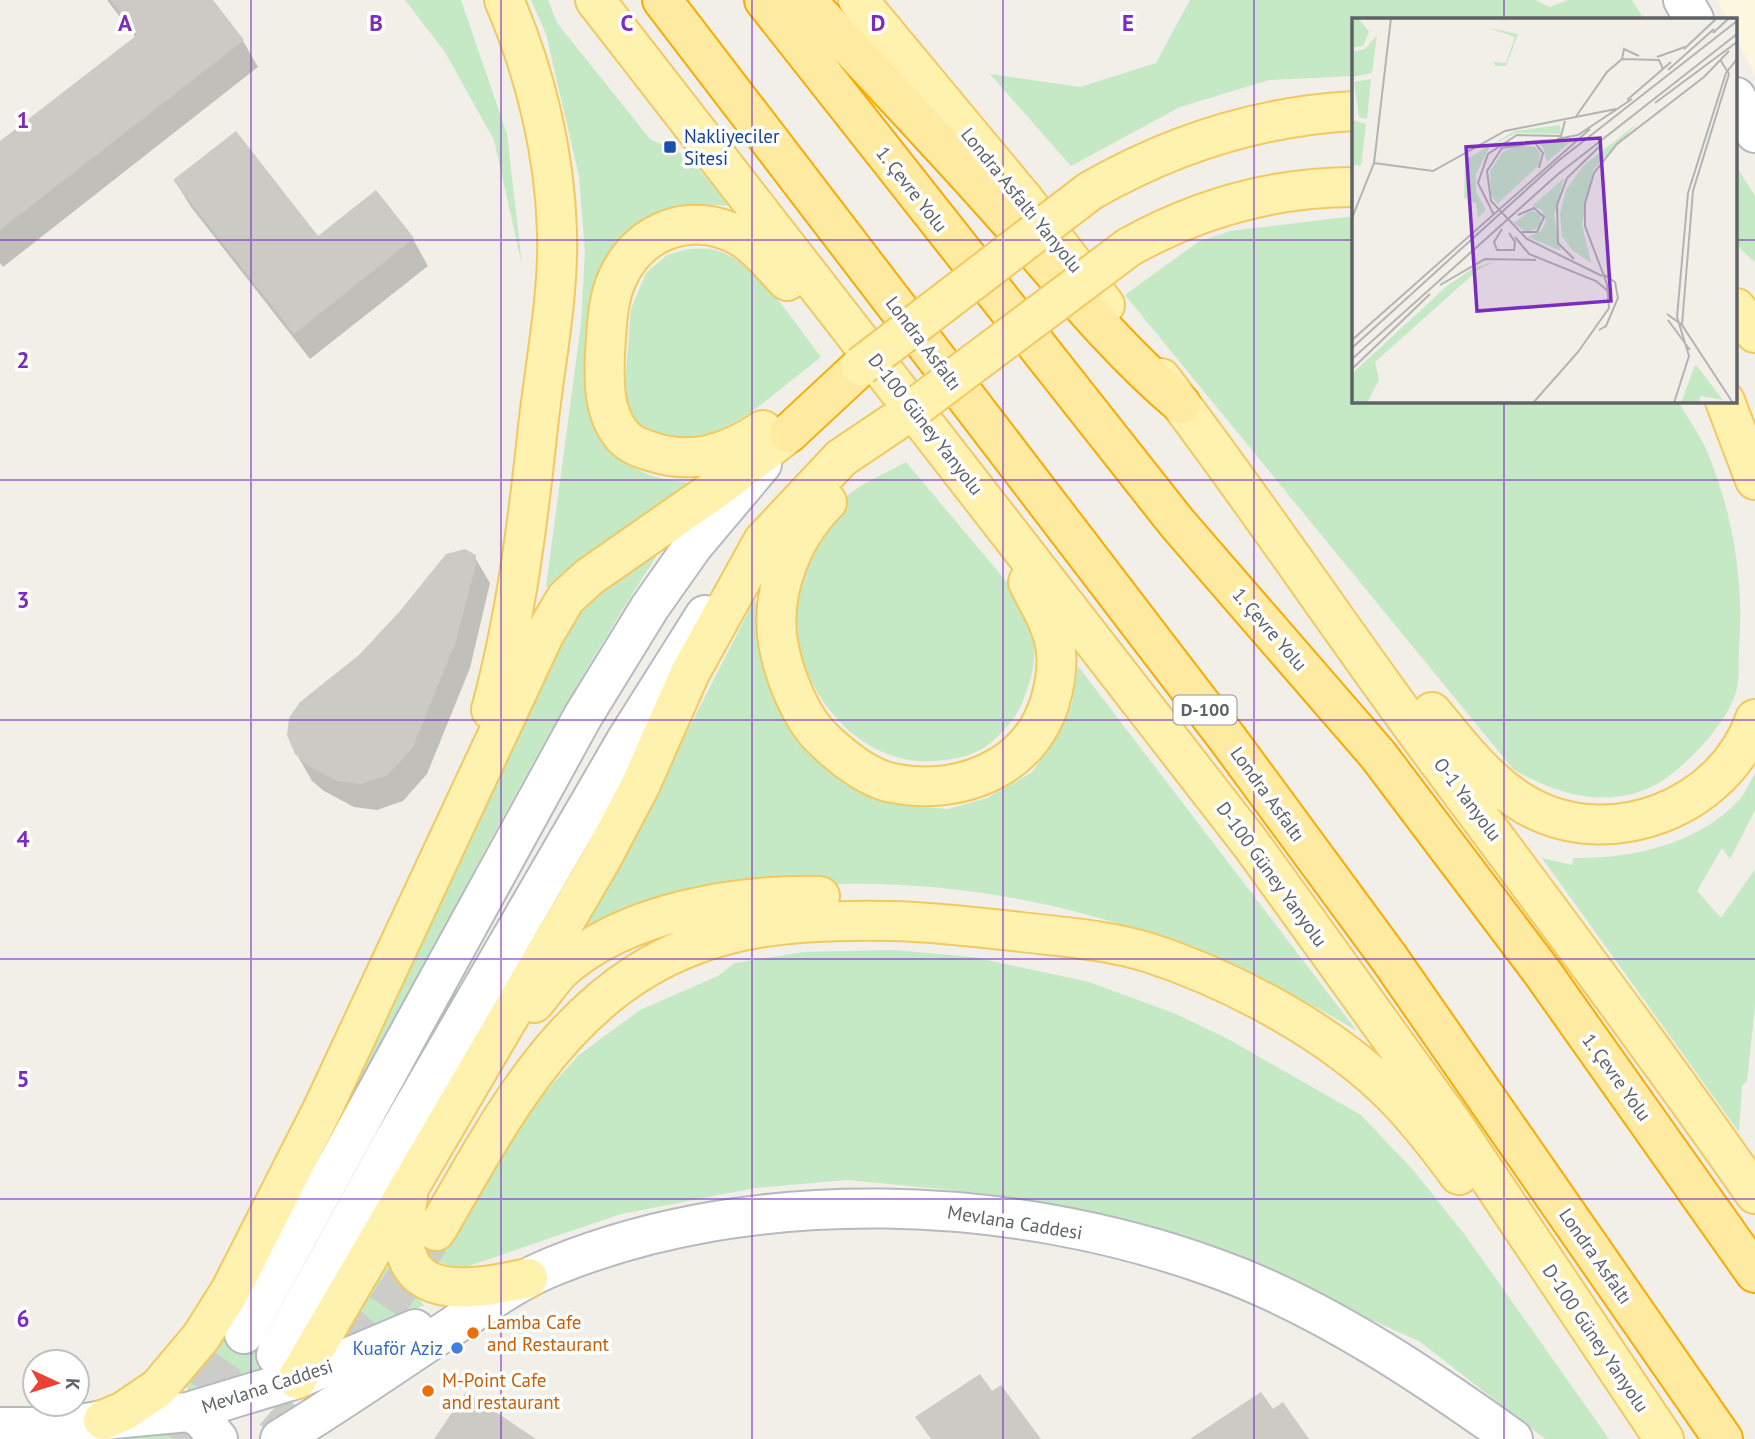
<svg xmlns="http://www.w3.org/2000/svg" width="1755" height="1439" font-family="'PT Sans',sans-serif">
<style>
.commercial{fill:#fef7e0}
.green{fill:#c5e8c5}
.shadow{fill:#0003}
.building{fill:#cccac5}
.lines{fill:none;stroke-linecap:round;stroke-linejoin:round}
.secondary-tunnel{stroke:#ccccc8;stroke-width:38;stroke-dasharray:38 19;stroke-linecap:butt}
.primary-tunnel{stroke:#ccccc8;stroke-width:38;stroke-dasharray:38 19;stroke-linecap:butt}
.secondary-casing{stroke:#b6babf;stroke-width:42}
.primary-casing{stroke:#f2c960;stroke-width:42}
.trunk-casing{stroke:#f9ab00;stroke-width:42}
.secondary{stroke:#fff;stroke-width:38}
.primary{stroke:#fff2af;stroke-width:38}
.trunk{stroke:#feeaa1;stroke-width:38}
.primary-bridge-casing{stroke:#f2c960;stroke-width:42;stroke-linecap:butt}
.primary-bridge{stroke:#fff2af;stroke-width:38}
.grid{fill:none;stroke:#7b2cbf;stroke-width:2;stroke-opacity:0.55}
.transit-dot{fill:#1a4fb4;stroke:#fff;stroke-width:2.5}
.food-dot{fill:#e8710a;stroke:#fff;stroke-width:2.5}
.shop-dot{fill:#3f7fe0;stroke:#fff;stroke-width:2.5}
.labels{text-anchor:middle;stroke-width:7;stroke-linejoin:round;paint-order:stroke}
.shield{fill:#fff;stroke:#8f9295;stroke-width:2}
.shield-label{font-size:18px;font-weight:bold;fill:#5f6368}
.transit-label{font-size:19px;fill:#164399;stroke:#fff;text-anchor:start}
.street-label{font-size:19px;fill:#5f6368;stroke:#fff}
.food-label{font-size:19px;fill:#c56008;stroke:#fff;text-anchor:start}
.shop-label{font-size:19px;fill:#366cbe;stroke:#fff;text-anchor:end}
.inset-road{fill:none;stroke:#b3b3b1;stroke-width:2}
.view{fill:#7b2cbf;fill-opacity:0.15;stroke:#7b2cbf;stroke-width:3.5}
.inset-edge{fill:none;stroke:#5f6368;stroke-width:3.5}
.grid-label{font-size:23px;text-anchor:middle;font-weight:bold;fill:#7b2cbf;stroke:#fff;stroke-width:7;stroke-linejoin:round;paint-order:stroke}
</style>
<rect width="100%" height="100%" fill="#f1efe8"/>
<path class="commercial" d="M1717,0H1755V75L1736,37V19H1727Z"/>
<path class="green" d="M405,0H461L507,134L522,265L494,140L445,52Z
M531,0H548L557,23L650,139L689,157L729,206C680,201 660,211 624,244L611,447C638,475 652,478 690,483L566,570L552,587H546L581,324L585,252L579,176L546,34Z
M1190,0H1535L1550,7L1568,0H1632L1644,19H1354V76L1269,80L1180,107L1071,166L990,74L1080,87L1156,63Z
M1736,166L1755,196V262L1736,245Z
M1354,216V401H1678C1688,419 1702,437 1709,456C1734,518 1744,584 1739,650C1738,663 1740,679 1736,692C1727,723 1689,763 1662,781C1614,811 1559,796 1513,769L1125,295L1198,242L1230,231Z
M689,249C696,249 704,248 711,249C756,258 794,323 821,357L749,414L703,439L658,438L636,424L624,396L631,309L646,273L667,255Z
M906,462L1016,593C1039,634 1040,659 1022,703C1015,720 1002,733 989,744C973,756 955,760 934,761C849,767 782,670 797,590C799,580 805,569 809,560C818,536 827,514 846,497C862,482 887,473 906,462Z
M665,543C539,736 436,943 331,1147L324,1142L570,618L585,599Z
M755,599L769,673L805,745L845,785L901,805L948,809L987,798L1031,773L1055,741L1072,704L1078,666L1357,1031C1191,931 1004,874 809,885C784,886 754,883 730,889C676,903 622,927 570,946L666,773Z
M1755,773V810L1730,859L1722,848L1697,891L1721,918L1755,869V1006L1747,1081L1742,1086L1739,1132L1542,858L1572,865L1573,858C1630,859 1697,845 1738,801C1745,794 1750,782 1755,773Z
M893,950L973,957L1089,982L1176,1014L1228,1039L1361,1115L1414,1171L1465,1235L1609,1439H1545L1419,1341L1336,1304L1076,1210L972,1192L847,1180L755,1188L621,1214L463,1268C444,1266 432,1261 423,1245L538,1100L579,1055L640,1010L718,976L735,963L804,952Z
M387,1255L394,1271L424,1305L370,1331L342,1340Z
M228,1329L287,1367L184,1396L183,1392L188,1390L186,1385Z
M182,1433L196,1439H120Z"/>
<path class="shadow" d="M107,0H211L243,41L258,67L3,267L0,263V144L136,38Z
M175,181L318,238L376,193L413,239L428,266L310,359L191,207Z
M474,556L490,583L470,668L427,774L403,801L377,810L354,807L324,791L312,781L296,753L360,657Z"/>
<path class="building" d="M111,0H213L244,40L0,230V141L137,35Z
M236,131L318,236L376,190L414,238L294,334L173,180Z
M465,549L476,555V564L456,641L413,747L388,775L361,784L337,781L307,765L295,754L287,735L289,718L300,702L359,655L400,611L446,554Z
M980,1374L992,1391L1001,1385L1041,1439H931L915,1417Z
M466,1392L536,1439H434Z
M1261,1392L1273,1409L1283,1402L1309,1439H1190Z"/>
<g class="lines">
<path class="secondary-tunnel" d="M173,1439L244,1334"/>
<path class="primary-tunnel" d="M274,1437L381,1315L430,1241"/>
<g class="secondary-casing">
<path id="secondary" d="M1683,0L1694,19
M1736,97L1755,133
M244,1334L583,716L650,607L693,546L762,464
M276,1355L393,1142L625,742L705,615
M188,1412L201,1418L218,1439
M0,1427H65L103,1420L188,1412L297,1379L415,1329
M280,1439C338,1404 393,1365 450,1328C483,1306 516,1281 554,1266C756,1184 1012,1194 1215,1268C1321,1306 1422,1374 1513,1439"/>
</g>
<g class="primary-casing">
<path id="primary" d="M595,0L1251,844L1453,1124L1664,1439
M858,0L1025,201L1105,305
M1090,191C1172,144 1260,116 1354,111
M1129,247C1199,208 1273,187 1354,187
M1736,308L1755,333
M1161,378C1250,494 1331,616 1418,734C1531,887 1646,1038 1755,1194
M1725,401L1755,480
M763,430C728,453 694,465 653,452C642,449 628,444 621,434C603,412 604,379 605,352C607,328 607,301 617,279C639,229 693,210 741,237C759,248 773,266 787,281
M827,502C792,537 770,592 778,642C783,673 801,720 825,741C842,757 868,778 892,783C958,796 1029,770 1050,702C1055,684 1059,664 1055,645C1051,622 1038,603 1028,582
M491,710C516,618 528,521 538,427C545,363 559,296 557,232C555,153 535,72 504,0
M1432,712C1460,746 1488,783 1526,805C1610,853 1724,808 1755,719
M534,1003C543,993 551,980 561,970C625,912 737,894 820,896
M408,1197C406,1214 402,1230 405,1247C414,1305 489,1286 528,1278
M436,1231C491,1137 543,1033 638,973C715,924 801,919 891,921C935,922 977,927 1021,932C1065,937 1108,940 1150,953C1235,981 1334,1034 1396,1098C1419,1122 1440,1149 1459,1175
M297,1379L601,860L640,786L690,673L763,541L841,458L905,415
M103,1420L124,1411L158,1388L201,1337L230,1291L323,1108L544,635L566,598L589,577L721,485L789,433"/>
</g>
<g class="trunk-casing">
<path id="trunk" d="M662,0L1227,738L1389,958L1723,1439
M764,0L1177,523L1378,755L1542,972L1755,1273
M806,0C874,74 944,147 1011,223C1066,286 1117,350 1181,404
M789,433L861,366"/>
</g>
<use href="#secondary" class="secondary"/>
<use href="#primary" class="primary"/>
<use href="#trunk" class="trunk"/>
<g class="primary-bridge-casing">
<path id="primary-bridge" d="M861,366L1090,191
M905,415L1129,247"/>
</g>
<use href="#primary-bridge" class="primary-bridge"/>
</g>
<path class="grid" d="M251,0V1439M501,0V1439M752,0V1439M1003,0V1439M1254,0V1439M1504,0V19M0,240H1354M1736,240H1755M1504,401V1439M0,480H1755M0,720H1755M0,959H1755M0,1199H1755"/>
<rect class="transit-dot" x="663" y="140" width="14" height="14" rx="3.5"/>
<g class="food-dot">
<circle cx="473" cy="1333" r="7"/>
<circle cx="428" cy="1391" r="7"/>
</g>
<circle class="shop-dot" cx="457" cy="1348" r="7"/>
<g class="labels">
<rect class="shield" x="1173.5" y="695.5" width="63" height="29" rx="5"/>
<g class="shield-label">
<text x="1205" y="716">D-100</text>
</g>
<g class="transit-label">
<text x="684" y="143">Nakliyeciler<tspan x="684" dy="22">Sitesi</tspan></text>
</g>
<g class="street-label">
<text transform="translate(912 189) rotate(52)" y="7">1. Çevre Yolu</text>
<text transform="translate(1022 200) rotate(51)" y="7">Londra Asfaltı Yanyolu</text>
<text transform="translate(924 343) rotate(53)" y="7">Londra Asfaltı</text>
<text transform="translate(926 424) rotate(52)" y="7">D-100 Güney Yanyolu</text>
<text transform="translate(1270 629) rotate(49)" y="7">1. Çevre Yolu</text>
<text transform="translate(1268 794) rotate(54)" y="7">Londra Asfaltı</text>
<text transform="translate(1468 799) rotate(53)" y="7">O-1 Yanyolu</text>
<text transform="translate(1272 874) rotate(54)" y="7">D-100 Güney Yanyolu</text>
<text transform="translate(1617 1077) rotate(54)" y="7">1. Çevre Yolu</text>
<text transform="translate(1015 1222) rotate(9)" y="7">Mevlana Caddesi</text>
<text transform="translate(1596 1256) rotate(55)" y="7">Londra Asfaltı</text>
<text transform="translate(1596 1338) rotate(56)" y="7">D-100 Güney Yanyolu</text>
<text transform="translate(267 1386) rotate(-18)" y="7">Mevlana Caddesi</text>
</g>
<g class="food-label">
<text x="487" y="1329">Lamba Cafe<tspan x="487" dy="22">and Restaurant</tspan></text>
<text x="442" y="1387">M-Point Cafe<tspan x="442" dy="22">and restaurant</tspan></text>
</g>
<g class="shop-label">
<text x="443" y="1355">Kuaför Aziz</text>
</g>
</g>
<g transform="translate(1352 18)">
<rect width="385" height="385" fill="#f1efe8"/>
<path d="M0,0H6L17,14L11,28L0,30ZM137,10L166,16L154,48H143L142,44L154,45L163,19ZM25,17L20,55L0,59V34L13,31ZM19,61L15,101L7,99L2,64ZM0,102L14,106L9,148L0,146ZM286,105L241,152L230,206L239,245L220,232L210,218L208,196L214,172L231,148ZM208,107L209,116L164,115L138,128L124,156V174L134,192L126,200L124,185L112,180L113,142L163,113ZM186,121L215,123H219L195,144L191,129L181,122L199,126ZM166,127L183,129L188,134L187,147L145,186L139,177L138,153L151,134ZM212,160L202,197L209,233L176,219L189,213L194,204L190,192L180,188ZM179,192L189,197L188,208L175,215L162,205ZM146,242L127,251L23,344L27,362L15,385H0V356L4,352L95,268L120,251ZM343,347L345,348L371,382L349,378L346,385H329Z" fill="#c5e8c5"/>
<path class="inset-road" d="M361,15L377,0M332,31L365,0M305,39L333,29M270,41L272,31L287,38M316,52L362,11M275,82L319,44M303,85L385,24M223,100L255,54L270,41L307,42L311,51M205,121L226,117L280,81M22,145L81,153L153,113L264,91M187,150L191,135L183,125L150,130L135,153L139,183L175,221L250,258M142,197L126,165L136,136L165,117L209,118L213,103M166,197L182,190L192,199L185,214H170M0,200L22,145L39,0M150,211L142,224L145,232H162L163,224L157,215M163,219L177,236L244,263L256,273M222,241L206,225L205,187L215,160L247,129M88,267L133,241L184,242M315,296L330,307L381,385M316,302L338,332M330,307L341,173L377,56L369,43M247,312L254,308L266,280L263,264L251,256M0,322L238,111M0,330L206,143L385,3M0,341L205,157L385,16M0,351L78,276M181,385L226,334L257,290L255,266L233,208V185L242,155L265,126L352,59L377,33M322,385L337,338L325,299L336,175L374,55L385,41"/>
<path class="view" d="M248,120L259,283L125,293L114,129Z"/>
<rect width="385" height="385" class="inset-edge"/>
</g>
<g class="grid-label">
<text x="125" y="31">A</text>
<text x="376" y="31">B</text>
<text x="627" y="31">C</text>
<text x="878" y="31">D</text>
<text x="1128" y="31">E</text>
<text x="23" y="128">1</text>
<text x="23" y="368">2</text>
<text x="23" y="608">3</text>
<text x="23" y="847">4</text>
<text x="23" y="1087">5</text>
<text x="23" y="1327">6</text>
</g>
<g transform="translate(56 1383) rotate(94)"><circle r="33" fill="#ffffff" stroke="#bfc1c3" stroke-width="2"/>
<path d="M0-5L12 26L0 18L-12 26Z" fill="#ea4335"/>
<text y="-10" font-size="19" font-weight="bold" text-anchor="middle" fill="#5f6368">K</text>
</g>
</svg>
